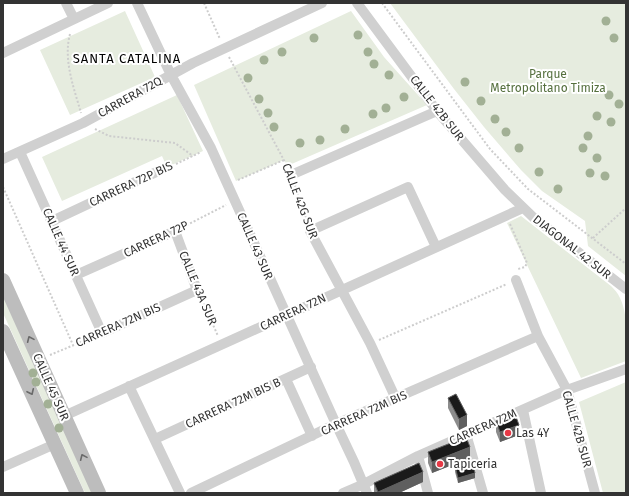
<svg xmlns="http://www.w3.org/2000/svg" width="629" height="496" font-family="'Fira Sans',sans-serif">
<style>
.green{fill:#e6ecdf}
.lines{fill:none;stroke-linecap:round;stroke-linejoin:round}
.path{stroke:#cdcdcd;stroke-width:2;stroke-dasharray:2 2;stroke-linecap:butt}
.street{stroke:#d0d0d0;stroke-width:10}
.secondary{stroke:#bdbdbd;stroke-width:14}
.tree{fill:#a2b095}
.wall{fill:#8c8c8c}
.shaded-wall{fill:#5f5f5f}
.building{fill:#1a1a1a;stroke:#5f5f5f}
.oneway{stroke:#6a6a6a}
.poi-dot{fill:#e63946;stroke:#fff;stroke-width:1.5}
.labels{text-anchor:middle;stroke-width:4;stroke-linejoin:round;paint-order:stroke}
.park-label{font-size:12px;fill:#56703f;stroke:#fff}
.street-label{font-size:12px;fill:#333;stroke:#fff}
.poi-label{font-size:12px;fill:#333;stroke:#fff;text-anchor:start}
.neighbourhood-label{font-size:13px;letter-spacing:1px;fill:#000;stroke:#fff}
</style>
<rect width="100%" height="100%" fill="#fff"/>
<path class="green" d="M390,3H626V276L588,246L585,221L542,191L521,170L484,127L454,89Z
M125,11L155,77L70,115L40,50Z
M351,11L384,57L427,105L287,166L284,160L236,181L194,85Z
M177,95L203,151L167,167L162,156L62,201L42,157Z
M521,216L611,286C614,289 618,293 620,298C629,317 626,341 626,361L581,378L507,223Z
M3,296L93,493H85L3,313Z
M626,382V493H603L579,402Z"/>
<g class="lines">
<path class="path" d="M204,3L220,39
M382,3L490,149L528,189L626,264
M70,34C63,60 74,88 81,113
M229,57L287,166
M95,129L109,136L175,143L193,156
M176,164L201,152
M238,180L284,160
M295,185L307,221
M3,187L73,345
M510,224L527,263L525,267L518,269
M183,227L226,205
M593,238L626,208
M202,300L218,336
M379,340L507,284
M50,355L93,337"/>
<path class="street" d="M66,3L74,19
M137,3L171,75L211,148L336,424L354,462L367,493
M357,3L437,111L505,190L533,217L626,289
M3,53L108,3
M20,152L102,333L197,290L175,231L76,275
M3,159L83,123L193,63L322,3
M291,175L437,111
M52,221L167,167
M516,280L538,336L567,390L595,493
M286,379L312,436
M129,386L180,493
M396,399L370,343L310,231L408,187L436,247
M523,410L541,493
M64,416L523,208
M466,434L483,493
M155,439L311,367
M418,456L428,493
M3,467L55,444
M191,493L336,424L538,336
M343,493L364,484L418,456L567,390L626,369"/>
<path class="secondary" d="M3,280L99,493
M3,331L77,493"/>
</g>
<g class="tree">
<circle cx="606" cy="21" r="4.5"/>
<circle cx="358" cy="35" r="4.5"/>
<circle cx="314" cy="38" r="4.5"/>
<circle cx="614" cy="38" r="4.5"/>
<circle cx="282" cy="52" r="4.5"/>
<circle cx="368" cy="52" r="4.5"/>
<circle cx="264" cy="60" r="4.5"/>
<circle cx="374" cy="64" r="4.5"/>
<circle cx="389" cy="75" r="4.5"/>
<circle cx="248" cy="78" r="4.5"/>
<circle cx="465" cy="82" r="4.5"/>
<circle cx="609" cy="95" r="4.5"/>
<circle cx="404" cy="97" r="4.5"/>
<circle cx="259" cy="99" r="4.5"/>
<circle cx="481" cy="101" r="4.5"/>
<circle cx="619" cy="104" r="4.5"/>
<circle cx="386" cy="108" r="4.5"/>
<circle cx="268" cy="113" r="4.5"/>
<circle cx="373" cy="114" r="4.5"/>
<circle cx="597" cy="116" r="4.5"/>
<circle cx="495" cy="119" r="4.5"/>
<circle cx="611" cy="122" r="4.5"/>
<circle cx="274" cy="127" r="4.5"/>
<circle cx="345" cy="129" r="4.5"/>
<circle cx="506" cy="132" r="4.5"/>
<circle cx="588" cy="136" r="4.5"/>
<circle cx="320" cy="140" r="4.5"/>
<circle cx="300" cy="143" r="4.5"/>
<circle cx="519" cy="148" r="4.5"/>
<circle cx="583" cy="148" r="4.5"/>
<circle cx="597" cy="158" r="4.5"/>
<circle cx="539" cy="172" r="4.5"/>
<circle cx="590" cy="173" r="4.5"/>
<circle cx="605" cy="176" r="4.5"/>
<circle cx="558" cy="189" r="4.5"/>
<circle cx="33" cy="373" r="4.5"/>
<circle cx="36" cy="382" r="4.5"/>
<circle cx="48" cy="404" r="4.5"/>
<circle cx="59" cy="428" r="4.5"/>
</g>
<path class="wall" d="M448,398L467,426L459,430L448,408Z
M496,421L519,435L500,442L496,432Z
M428,452L470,458L432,473L428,463Z
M455,466L475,478L458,483L455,472Z
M423,482L399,493H374V483Z"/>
<path class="shaded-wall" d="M467,415V426L459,430V419Z
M519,425V435L500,442V432Z
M470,447V458L432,473V462Z
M423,472V482L399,493H378V492Z
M475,473V478L458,483V478Z"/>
<path class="building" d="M456,394L467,415L459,419L448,398Z
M515,414L519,425L500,432L496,421Z
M466,437L470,447L432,462L428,452Z
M472,462L475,473L458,478L455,466Z
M419,463L423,472L378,492L374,483Z"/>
<defs><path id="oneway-chevron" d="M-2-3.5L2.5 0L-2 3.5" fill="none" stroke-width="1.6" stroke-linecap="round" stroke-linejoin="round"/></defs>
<g class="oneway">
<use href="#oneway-chevron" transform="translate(30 339) rotate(-114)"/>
<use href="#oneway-chevron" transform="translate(31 392) rotate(65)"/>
<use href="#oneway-chevron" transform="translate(83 457) rotate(-114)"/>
</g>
<g class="poi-dot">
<circle cx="508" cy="433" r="4"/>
<circle cx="440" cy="464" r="4"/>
</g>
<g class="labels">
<g class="park-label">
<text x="548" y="78">Parque<tspan x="548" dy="14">Metropolitano Timiza</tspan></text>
</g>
<g class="street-label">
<text transform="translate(130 97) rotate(-29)" y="4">CARRERA 72Q</text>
<text transform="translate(437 108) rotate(52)" y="4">CALLE 42B SUR</text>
<text transform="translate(131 184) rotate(-25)" y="4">CARRERA 72P BIS</text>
<text transform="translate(300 201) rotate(69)" y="4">CALLE 42G SUR</text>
<text transform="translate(156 239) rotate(-25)" y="4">CARRERA 72P</text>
<text transform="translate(61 242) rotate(66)" y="4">CALLE 44 SUR</text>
<text transform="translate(255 246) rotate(66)" y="4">CALLE 43 SUR</text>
<text transform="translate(572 247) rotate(38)" y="4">DIAGONAL 42 SUR</text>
<text transform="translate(198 288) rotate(67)" y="4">CALLE 43A SUR</text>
<text transform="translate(293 312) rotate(-25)" y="4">CARRERA 72N</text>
<text transform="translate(118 325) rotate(-24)" y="4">CARRERA 72N BIS</text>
<text transform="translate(51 387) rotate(66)" y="4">CALLE 45 SUR</text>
<text transform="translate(233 403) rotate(-25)" y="4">CARRERA 72M BIS B</text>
<text transform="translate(364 413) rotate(-24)" y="4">CARRERA 72M BIS</text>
<text transform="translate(483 427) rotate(-24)" y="4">CARRERA 72M</text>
<text transform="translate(577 429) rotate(74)" y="4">CALLE 42B SUR</text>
</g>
<g class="poi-label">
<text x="516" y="437">Las 4Y</text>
<text x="448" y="468">Tapiceria</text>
</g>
<g class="neighbourhood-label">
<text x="127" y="63">SANTA CATALINA</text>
</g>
</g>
<rect width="629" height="496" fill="none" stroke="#333333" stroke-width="8"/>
</svg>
